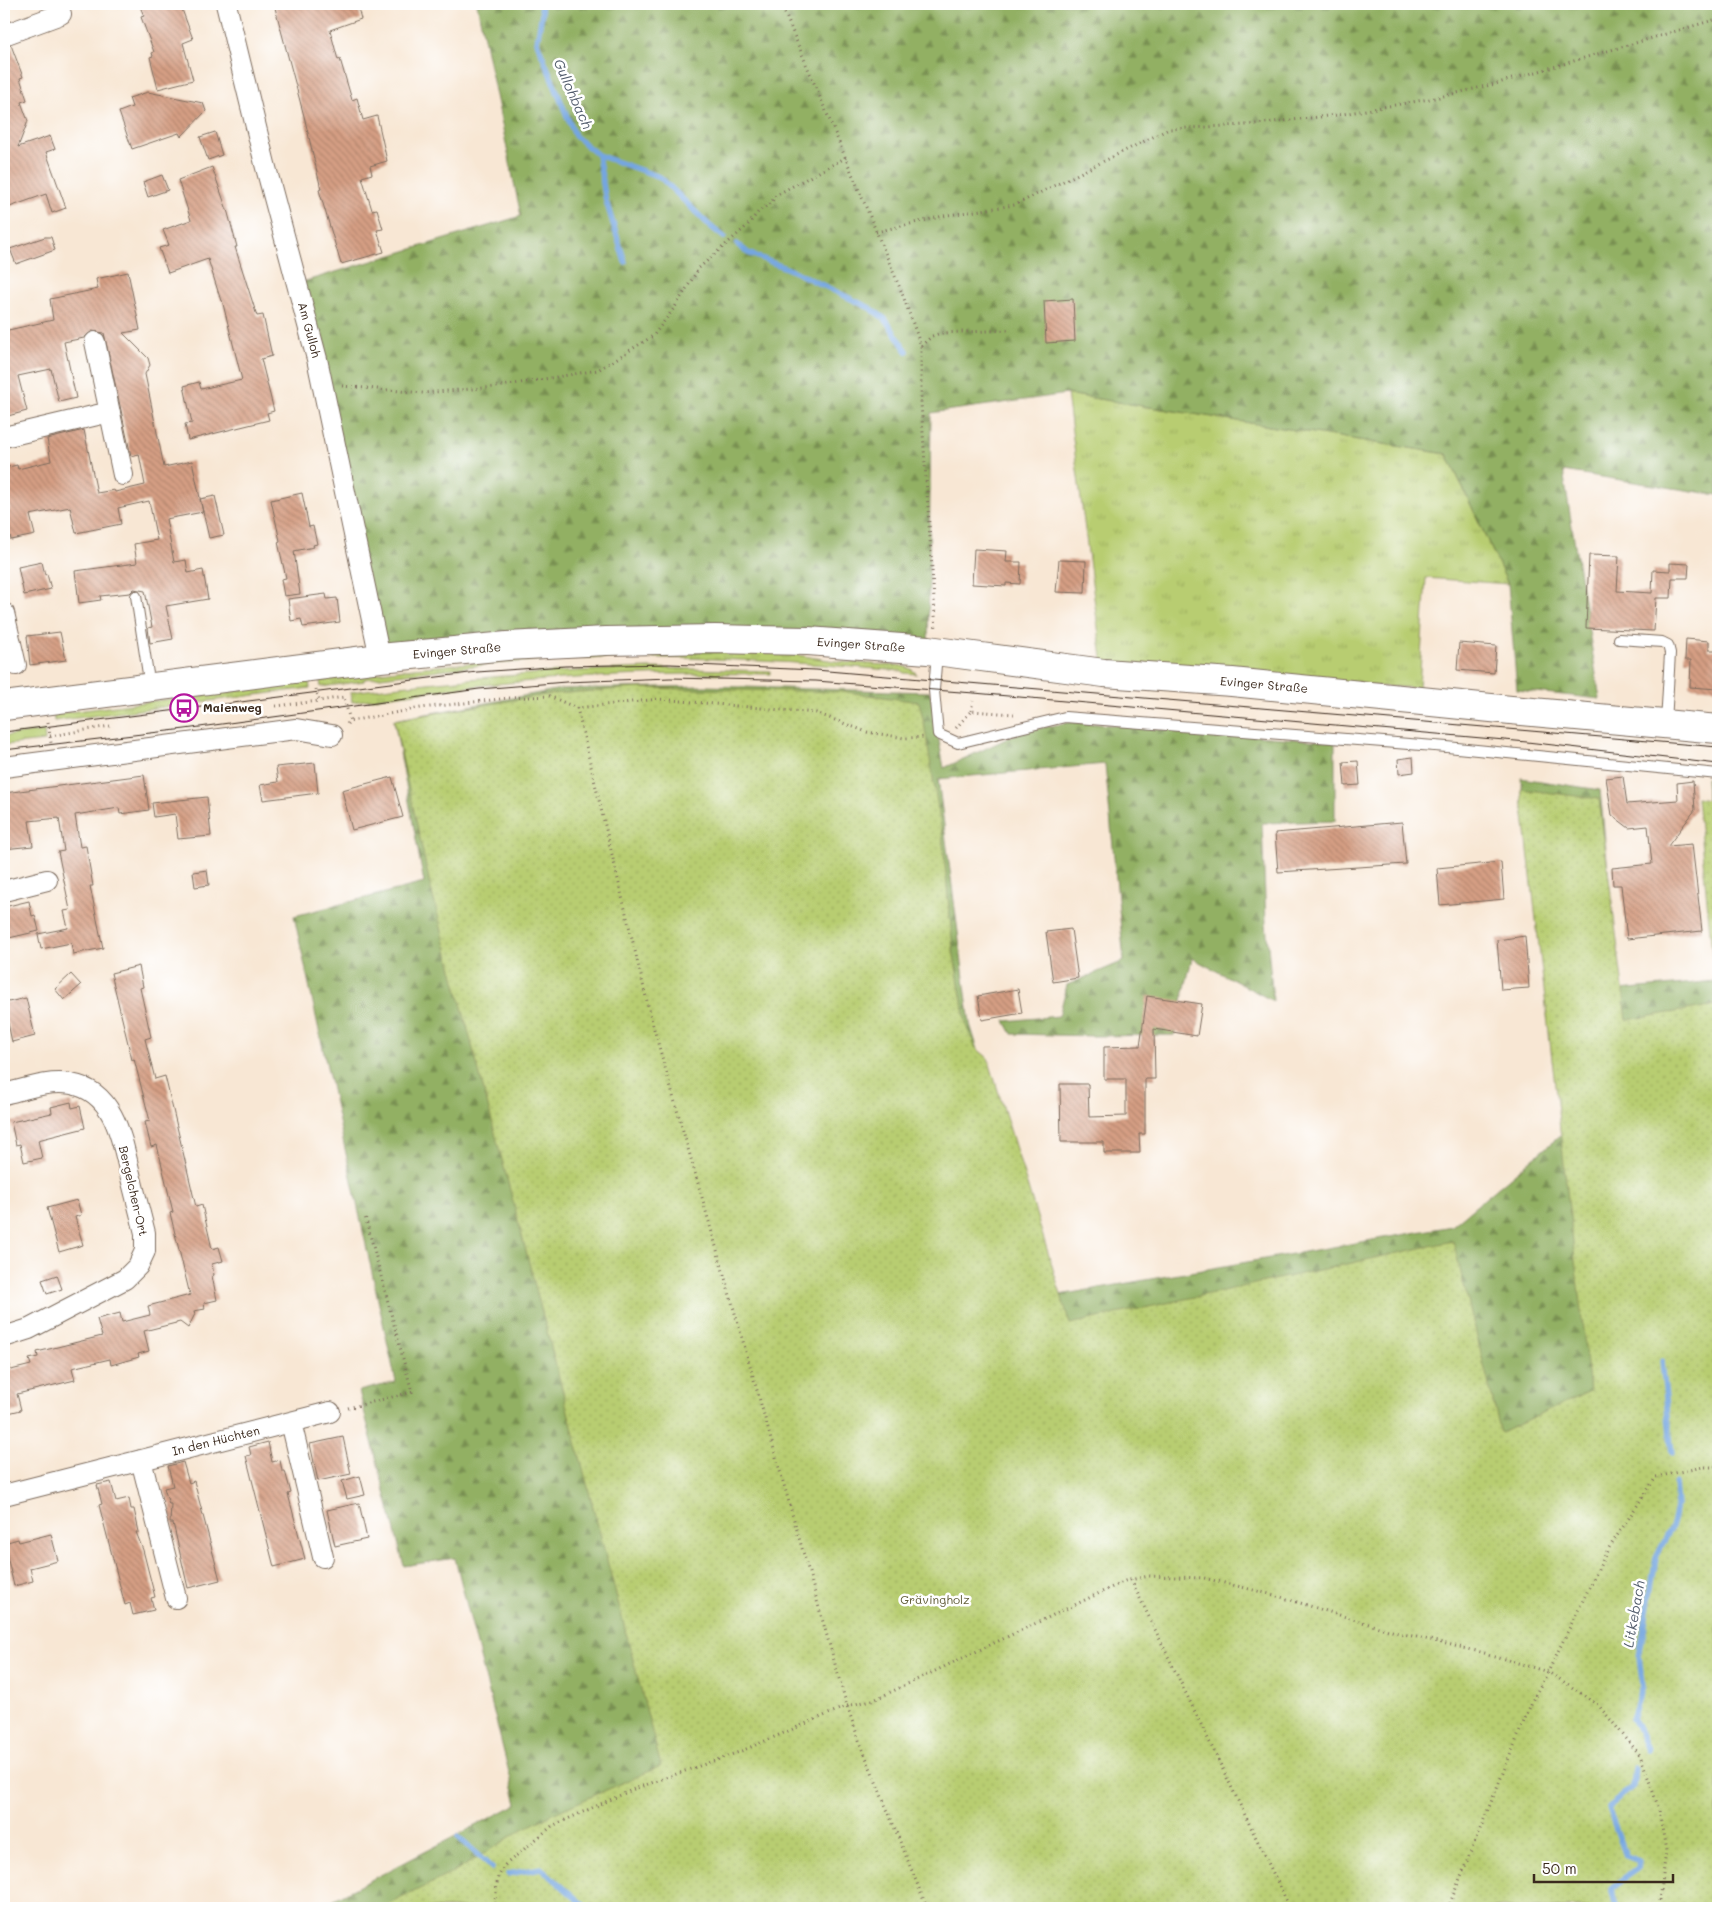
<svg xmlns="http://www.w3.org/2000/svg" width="1722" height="1912" font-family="Mali,sans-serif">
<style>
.grass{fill:url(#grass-tufts);stroke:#7a7c48}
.forest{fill:url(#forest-firs);stroke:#666d40}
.park{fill:url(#park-dots);stroke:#7a7c48}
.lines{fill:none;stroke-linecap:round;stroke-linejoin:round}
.stream{stroke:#74a6e0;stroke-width:5.5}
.building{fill:url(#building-back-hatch)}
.service-casing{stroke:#7d6c5e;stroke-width:12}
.minor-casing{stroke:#7d6c5e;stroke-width:22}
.primary-casing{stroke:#7d6c5e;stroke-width:30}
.path{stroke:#7d6c5e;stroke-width:3;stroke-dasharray:1 4;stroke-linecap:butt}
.service{stroke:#fff;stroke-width:10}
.minor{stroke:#fff;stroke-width:20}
.primary{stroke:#fff;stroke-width:28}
.tram{stroke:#3b2a1e;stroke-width:1}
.labels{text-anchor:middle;stroke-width:5;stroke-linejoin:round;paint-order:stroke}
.street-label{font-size:12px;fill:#3b2a1e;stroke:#fff}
.poi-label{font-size:12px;font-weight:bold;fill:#3b2a1e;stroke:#fff;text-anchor:start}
.park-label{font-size:12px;fill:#605b37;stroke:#fff}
.water-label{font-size:14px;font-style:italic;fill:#525c6c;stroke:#fff}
</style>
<defs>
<pattern id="grass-tufts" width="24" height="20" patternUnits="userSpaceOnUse" patternTransform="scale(1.25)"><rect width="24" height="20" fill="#b8cd71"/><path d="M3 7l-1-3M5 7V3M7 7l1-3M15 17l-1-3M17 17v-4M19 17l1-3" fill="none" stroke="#9fb061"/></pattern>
<pattern id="forest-firs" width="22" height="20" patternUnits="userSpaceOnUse" patternTransform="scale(1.25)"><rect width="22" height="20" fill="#92b063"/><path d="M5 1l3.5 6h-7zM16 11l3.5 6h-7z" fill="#788f51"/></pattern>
<pattern id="park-dots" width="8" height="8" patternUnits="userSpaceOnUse" patternTransform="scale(1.25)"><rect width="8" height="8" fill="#b8cd71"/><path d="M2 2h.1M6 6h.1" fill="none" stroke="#9fb061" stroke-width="1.8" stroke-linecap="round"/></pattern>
<pattern id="building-back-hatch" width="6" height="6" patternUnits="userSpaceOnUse" patternTransform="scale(1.25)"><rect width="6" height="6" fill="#d69f84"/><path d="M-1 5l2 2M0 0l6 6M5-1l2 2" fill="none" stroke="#af826b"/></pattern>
</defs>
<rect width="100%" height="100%" fill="#fff"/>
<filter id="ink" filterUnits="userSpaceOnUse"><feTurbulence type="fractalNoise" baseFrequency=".02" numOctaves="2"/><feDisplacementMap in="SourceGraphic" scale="10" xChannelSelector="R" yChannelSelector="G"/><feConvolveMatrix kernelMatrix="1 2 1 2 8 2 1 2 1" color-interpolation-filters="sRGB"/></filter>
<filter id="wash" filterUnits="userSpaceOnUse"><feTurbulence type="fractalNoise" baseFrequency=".0096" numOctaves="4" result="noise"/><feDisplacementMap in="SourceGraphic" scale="20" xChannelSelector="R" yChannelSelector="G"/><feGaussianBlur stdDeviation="1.12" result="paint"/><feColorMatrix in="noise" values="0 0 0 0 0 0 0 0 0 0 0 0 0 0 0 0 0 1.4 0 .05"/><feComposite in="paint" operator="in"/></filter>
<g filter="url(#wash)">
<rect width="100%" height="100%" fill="#f8e7d4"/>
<path class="grass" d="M1067,394L1447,454L1508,584L1426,578L1419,688L1104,673Z
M593,652H779L841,662L903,666L911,669L917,674L904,673L901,671C799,662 697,656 594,658C517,659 440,670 364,679V681L321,687L320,680L414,668Z
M650,668L770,671V674C629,672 492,680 352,702L351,692C451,679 550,671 650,668Z
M309,681L310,688L54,721L53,714Z
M44,731L45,741L4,745V736Z"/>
<path class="forest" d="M477,4H1718V495L1563,471L1600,699L1517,690L1508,584L1447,454L1067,394L931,413L928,650L907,648L380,658L296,284L521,216Z
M705,686L930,692L944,768L1021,732L1071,722L1335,742V821L1262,823L1266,923L1273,1001L1192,958L1174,1035L1094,1036L1012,1034L1005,1021L1059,1016L1067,985L1124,961L1105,764L938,779L970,1024L1054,1296L1452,1226L1567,1130L1521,778L1600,790L1620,990L1716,981L1706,778L1718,779V1908H317L517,1804L455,1558L404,1566L359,1391L396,1382L294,916L424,883L394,720L561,689Z"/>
<path class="park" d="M637,688L847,692L919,702L924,723L942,833L953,950L966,1024L975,1047L988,1058L1070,1324L1453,1241L1501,1433L1590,1391L1521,789L1599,799L1627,1020L1717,1005L1697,798L1718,802V1908H381L458,1870L521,1830L561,1810L661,1766L431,889L394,720L551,694Z"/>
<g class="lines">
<path class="stream" d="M540,4L542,13L537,42L575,136L598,155L660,177L710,226L724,237
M598,155L606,201L625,262
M737,244L748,253L791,270L870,308L885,319L907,351
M1662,1361L1672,1453
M1647,1749L1632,1718L1643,1686L1639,1658L1656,1558L1670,1530L1677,1505L1675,1483
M458,1837L492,1868
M508,1874L541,1868L587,1908
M1617,1908L1611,1888L1638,1869L1639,1861L1626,1856L1608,1807L1633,1788L1635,1767"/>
</g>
<g id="blocks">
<path class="building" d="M139,4H180L193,39L183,43L193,80L158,89L150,57L153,56L152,53L154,52L141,17L144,16Z
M274,4H357L361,19L330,30L338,60L340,59L352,100L357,98L363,120L377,116L387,161L370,166L372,174L362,177L372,210L377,209L383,229L377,230L384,252L341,264L319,190L321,189L304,116Z
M11,45L23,77L20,78L27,100L21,102L28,121L18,147L50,136L55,149L46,152L66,208L52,213L46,194L4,209V47Z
M148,92L203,103L206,111L181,137L179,133L132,149L119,112L132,107L129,98Z
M215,132L222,155L208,160L200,137Z
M212,167L228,213L237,247H235L257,316L263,315L272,356L261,359L274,411L267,413L269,420L188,440L185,424L192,423L184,386L199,382L201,389L242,380L222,300L221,301L208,259L168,273L159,248L169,245L163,230L191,220L178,180Z
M162,175L168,190L148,197L143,182Z
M45,237H51L55,250L16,264L10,249Z
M128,272L140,330L123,333L148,358L150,365L145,374L164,467L192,461L203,512L166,519L174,562L186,560L188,573L203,570L208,599L166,606L173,639L150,643L148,628L152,627L145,591L134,589L130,593L100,596L101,600L79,603L75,571L137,563L134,544L157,540L149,501L118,508L121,524L76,533L70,507L30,515L35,535L11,540L4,512L10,510L4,486V468L17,465L18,469L51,461L47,439L84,430L97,493L114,490L115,492L145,485L139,454L131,456L104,333L92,331L84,338L64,342L76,398L59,402L51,369L18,376L27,411L4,417V331L53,320L50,299L98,289L96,279Z
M1073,299L1075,341L1046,343L1044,301Z
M302,493L309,527L313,526L317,544L313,545L314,547L294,551L300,594L284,596L281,579L286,578L278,542L280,541L271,500Z
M215,496L224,535L209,538L200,499Z
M974,549L1007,551L1006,562H1021L1020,584L1006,583V586L972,584Z
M1589,555L1619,556L1617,591L1652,593L1653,570L1670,571V563L1689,564L1688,578H1672L1671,598H1656L1654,631L1586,628Z
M1059,560L1086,561L1085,593L1056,592Z
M42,562L45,575L47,574L51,589L24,595L18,567Z
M326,594L327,599L337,598L340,622L303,627L301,619L291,621L288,599Z
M60,632L66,660L30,665L27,636Z
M1686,639L1709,641V650H1718V689L1690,687L1691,660H1685Z
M1459,643L1496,646L1494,673L1457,670Z
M1413,757L1414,772L1399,774L1398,759Z
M1358,761L1360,785L1345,786L1343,762Z
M315,763L318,793L263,800L260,785L278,782L276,767Z
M144,775L149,810L120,814L119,808L75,815L80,847L86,846L93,886H90L103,948L73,954L71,943L41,949L38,934L68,928L64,911L70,910L58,852L64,851L59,818L29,821L33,846L4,849V793Z
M1623,776L1627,804L1678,800L1677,783L1693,781L1695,810L1668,846L1692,844L1702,931L1627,939L1621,885H1613L1612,868L1652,864L1648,826L1629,828L1612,815L1606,778Z
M392,777L403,817L352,830L342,790Z
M207,797L211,836L178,839L175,814L154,817L152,803Z
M1402,822L1406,864L1278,872L1275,833Z
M1501,862L1504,899L1440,905L1437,868Z
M207,870L209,885L195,887L193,872Z
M29,901L32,916L35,915L39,931L9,938L4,932V907Z
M1071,929L1078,978L1053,982L1046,932Z
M1525,936L1529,988L1501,990L1497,940Z
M139,966L143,987L140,988L151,1037L145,1039L155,1079L165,1076L196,1207L202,1205L212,1249L219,1247L223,1261L212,1264L214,1275L212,1276L217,1300L204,1303L205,1309L194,1311L195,1314L188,1328L180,1322L144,1331L149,1351L138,1354L139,1357L111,1365L110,1359L72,1368L75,1380L17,1394L21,1410L4,1414V1363L9,1362L11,1370L31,1365L29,1359L38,1357L37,1352L102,1336L97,1319L120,1313L122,1322L150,1315L148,1306L190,1295L170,1213L173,1212L157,1145L151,1147L145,1122L150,1121L134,1059L132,1060L111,973Z
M71,974L81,985L64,1000L55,989Z
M1018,989L1022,1013L982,1020L978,996Z
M1147,996L1202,1004L1197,1036L1154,1029L1155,1079H1145V1134H1139L1140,1153H1104V1142H1061L1060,1084H1088L1089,1117L1126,1116V1079H1104V1047L1140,1046Z
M26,998L35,1036L12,1042L8,1023H6L4,1003Z
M71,1102L72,1108L80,1106L85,1128L38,1140L42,1158L24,1162L20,1144L16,1145L11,1122L52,1113L51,1107Z
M77,1200L81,1215L75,1217L83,1245L59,1252L47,1208Z
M57,1275L62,1289L47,1294L42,1280Z
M343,1437L351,1474L318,1481L310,1444Z
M268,1442L272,1462L280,1460L282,1471H285L291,1493L288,1494L305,1559L274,1567L246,1456L251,1455L249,1447Z
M183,1462L189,1483L194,1481L220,1580L188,1588L173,1523H170L171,1504H169L164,1488L173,1486L168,1466Z
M360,1476L365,1495L347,1499L342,1481Z
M111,1482L116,1501L129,1498L131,1509H134L139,1532H136L143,1550L155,1597L151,1598L154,1610L133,1615L130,1603L125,1605L99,1505L102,1504L97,1485Z
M359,1503L367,1539L335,1546L327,1510Z
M51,1534L58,1561L30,1568L33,1581L14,1586L4,1543L18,1539L19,1542Z"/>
</g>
</g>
<g filter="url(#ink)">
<use href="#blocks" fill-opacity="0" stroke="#7d6c5e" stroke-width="1"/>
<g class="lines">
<g class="service-casing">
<path id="service" d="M1717,4L1718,5
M136,596L150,687
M1619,639L1662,642L1668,645L1670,653L1666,723
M937,652L934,690L938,734L958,743L1065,717L1447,747L1718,774"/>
</g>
<g class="minor-casing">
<path id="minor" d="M226,4L265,164L317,359L380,658
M4,35L61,14
M95,342L123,475
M4,437L110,412
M4,613L16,665
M4,767L296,729L332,735
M4,891L47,880
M4,1094C25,1089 49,1080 71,1084C114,1091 122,1139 130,1174C135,1193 140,1213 145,1233V1251L138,1266L125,1279L29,1329L4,1337
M291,1422L323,1557
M141,1460L176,1598
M4,1495L330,1412"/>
</g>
<g class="primary-casing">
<path id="primary" d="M4,706L380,658L507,646L606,641L715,639L808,641L928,650L1104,673L1232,682L1511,710L1718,729"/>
</g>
<path class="path" d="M781,4L902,293L921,346V403L936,630
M876,232L948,215L1015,205L1169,129L1247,125L1337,115L1435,98L1495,84L1717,19
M921,346L932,336L941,333L1009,330
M342,386L423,393L496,387L598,370L653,336L675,307L699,268L747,226L759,211L771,203L776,195L847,157
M316,689L319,701L344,697L350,721
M276,706L319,701
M577,708L652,1022L847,1706L859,1740L927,1908
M971,711L973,701
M48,722L51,743
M347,724L350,721L421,708L509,698L549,696L577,708L659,699L816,713L867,732L905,738L925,737
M956,728L971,711L1014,714
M50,736L110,726
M348,1408L412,1392L365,1216
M1131,1580L1290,1908
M494,1908L498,1877L505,1865L552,1826L634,1789L739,1752L847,1706L876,1699L1125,1581L1149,1576L1204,1578L1274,1595L1395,1632L1481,1652L1548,1672L1569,1685L1599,1706L1640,1755L1659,1809L1666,1851L1659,1908
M1448,1908L1533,1699L1548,1672L1607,1551L1656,1477L1703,1467H1718"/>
<use href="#service" class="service"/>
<use href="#minor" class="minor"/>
<use href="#primary" class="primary"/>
<path class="tram" d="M4,732L477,672L565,666L670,664L816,670L1718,747
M4,750L185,729L479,689L566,682L670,678L816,681L974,693L1527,742L1718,764"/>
</g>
</g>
<defs>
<g id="bus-ring" transform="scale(1.4375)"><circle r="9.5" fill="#fff" stroke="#b5179e" stroke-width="1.5"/><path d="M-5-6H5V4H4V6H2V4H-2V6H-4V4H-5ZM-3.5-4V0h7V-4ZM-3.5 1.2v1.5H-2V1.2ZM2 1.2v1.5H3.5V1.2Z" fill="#b5179e"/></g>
</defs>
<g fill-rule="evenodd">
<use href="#bus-ring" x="184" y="708"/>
</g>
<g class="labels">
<g class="street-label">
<text transform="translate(309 330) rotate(75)" y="4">Am Gulloh</text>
<text transform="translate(861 645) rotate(4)" y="4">Evinger Straße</text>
<text transform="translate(457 651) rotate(-5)" y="4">Evinger Straße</text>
<text transform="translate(1264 685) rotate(5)" y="4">Evinger Straße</text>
<text transform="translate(133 1191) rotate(77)" y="4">Bergelchen-Ort</text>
<text transform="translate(216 1441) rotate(-14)" y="4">In den Hüchten</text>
</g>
<g class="poi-label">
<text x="203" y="712">Maienweg</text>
</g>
<g class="park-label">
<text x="935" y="1604">Grävingholz</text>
</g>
<g class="water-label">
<text transform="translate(573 94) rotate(66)" y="5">Gullohbach</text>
<text transform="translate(1634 1614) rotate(-80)" y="5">Litkebach</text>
</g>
</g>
<rect width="1722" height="1912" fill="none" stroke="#fff" stroke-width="20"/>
<path d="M1534 1874v8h139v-8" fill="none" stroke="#3b2a1e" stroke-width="2.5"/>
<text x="1542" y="1874" font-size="15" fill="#3b2a1e" stroke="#ffffff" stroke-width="4" paint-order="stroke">50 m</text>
</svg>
